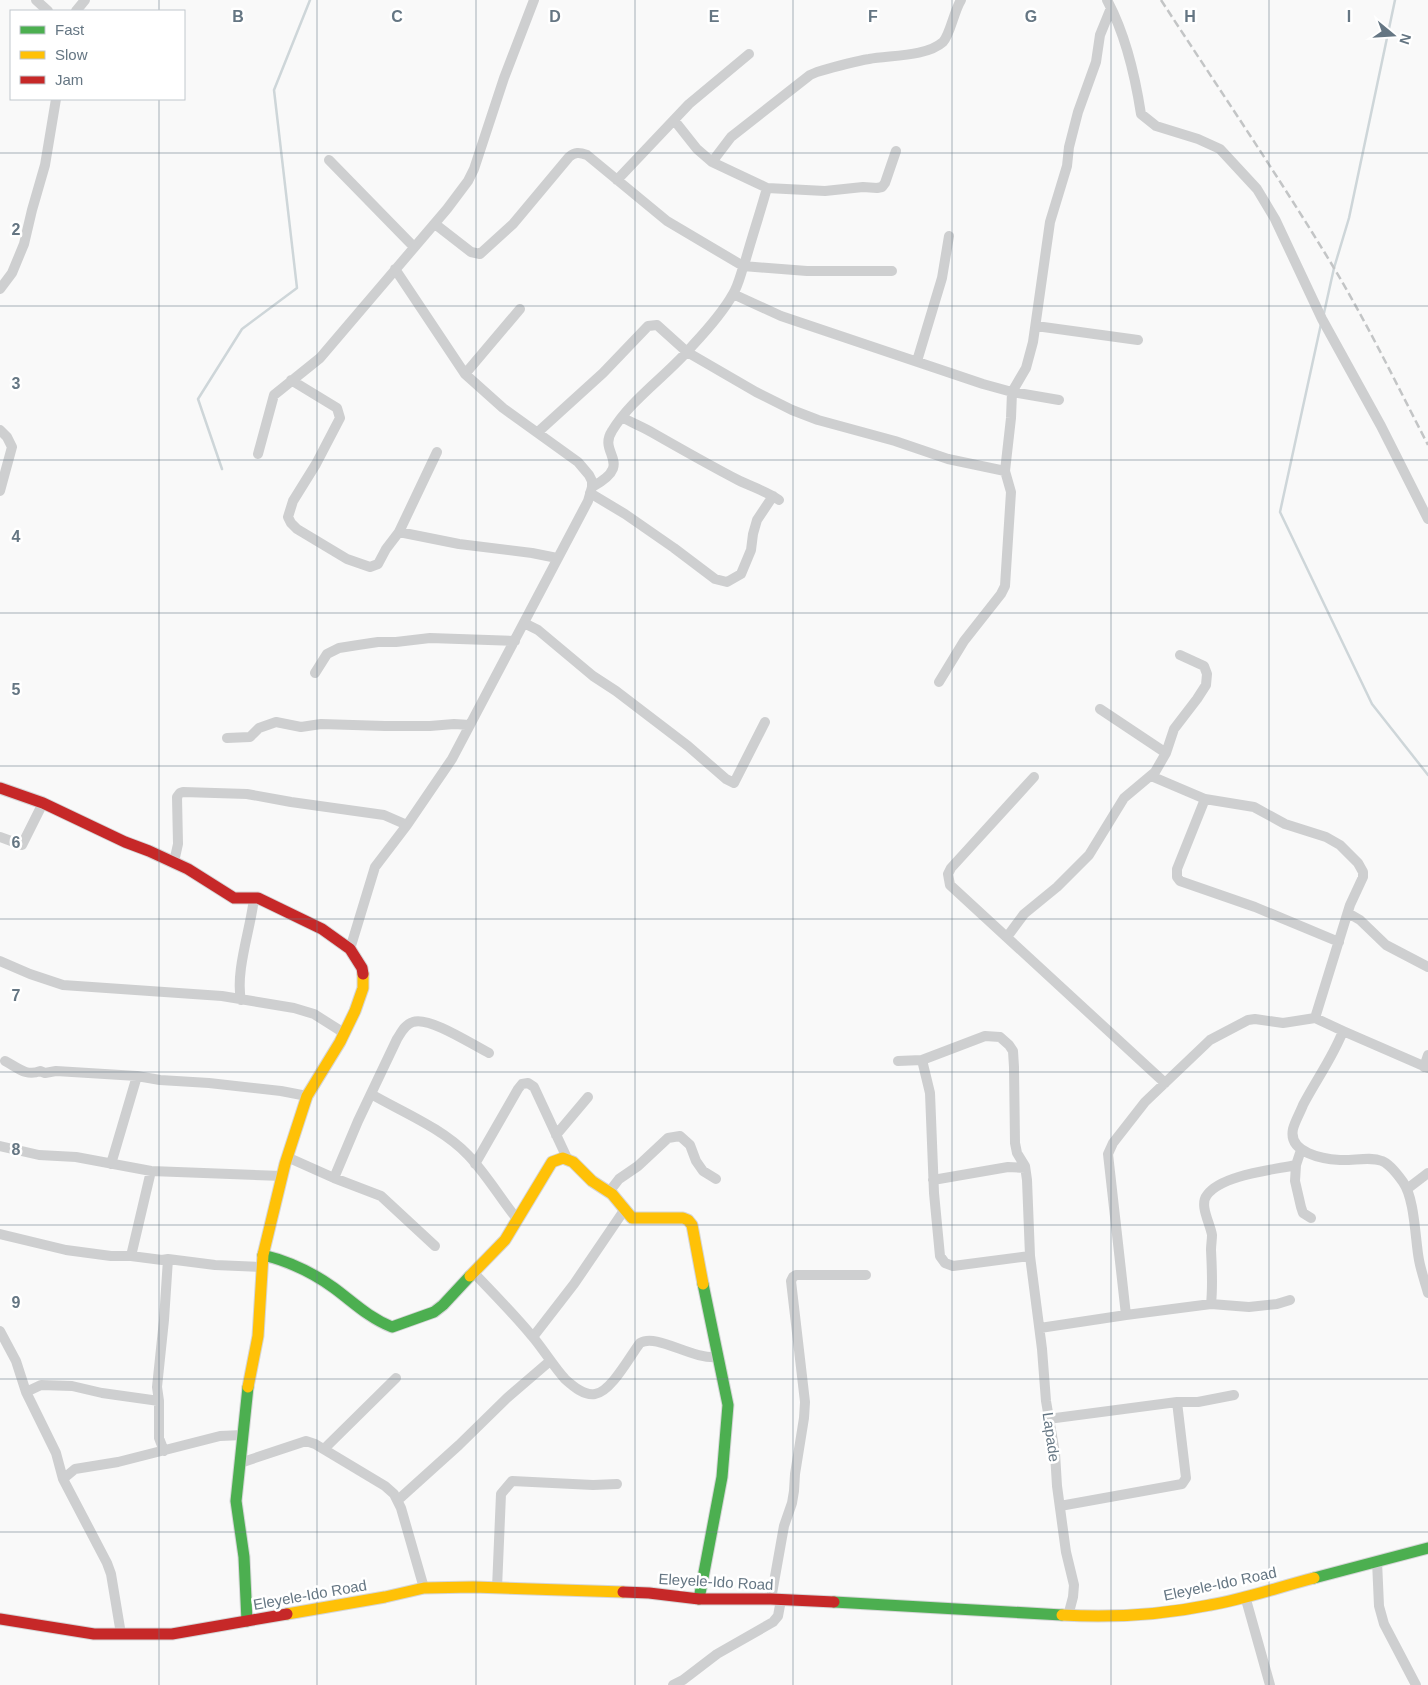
<svg xmlns="http://www.w3.org/2000/svg" width="1428" height="1685" font-family="Helvetica,sans-serif">
<style>
.lines{fill:none;stroke-linecap:round;stroke-linejoin:round}
.stream{stroke:#ced6d9;stroke-width:2.5}
.fast-casing{stroke:#d5d6d7;stroke-width:13}
.slow-casing{stroke:#d5d6d7;stroke-width:13}
.jam-casing{stroke:#d5d6d7;stroke-width:13}
.street{stroke:#cecfd0;stroke-width:10}
.fast{stroke:#4caf50;stroke-width:11}
.slow{stroke:#ffc107;stroke-width:11}
.jam{stroke:#c62828;stroke-width:11}
.rail{stroke:#c3c5c6;stroke-width:2.5;stroke-dasharray:8 4;stroke-linecap:butt}
.grid{fill:none;stroke:#657683;stroke-width:1;stroke-opacity:0.55}
.labels{text-anchor:middle;stroke-width:5;stroke-linejoin:round;paint-order:stroke}
.street-label{font-size:15px;fill:#657683;stroke:#fff}
.grid-label{font-size:16px;text-anchor:middle;font-weight:bold;fill:#657683;stroke:#fff;stroke-width:5;stroke-linejoin:round;paint-order:stroke}
</style>
<rect width="100%" height="100%" fill="#f9f9f9"/>
<g class="lines">
<path class="stream" d="M1324,313L1334,268L1349,218L1395,0
M1321,324L1280,512L1372,704L1428,775
M222,469L198,399L242,329L297,288L274,90L310,0"/>
<g class="fast-casing">
<path id="fast" d="M263,1255C288,1261 312,1272 334,1288C353,1302 369,1318 392,1327L434,1312L443,1305L470,1276
M1314,1578L1428,1548
M699,1599L722,1477L728,1405L703,1284
M834,1602L1062,1615
M247,1621L244,1557L236,1501L248,1387"/>
</g>
<g class="slow-casing">
<path id="slow" d="M470,1276L505,1240L552,1162L563,1158L573,1162L592,1181L612,1194L632,1218H683L688,1220L692,1225L703,1284
M248,1387L258,1336L263,1255L285,1164L307,1096L340,1042L355,1011L363,988V974
M287,1614L385,1597L424,1588L473,1587L623,1592
M1062,1615C1112,1618 1161,1615 1210,1605C1245,1599 1279,1587 1314,1578"/>
</g>
<g class="jam-casing">
<path id="jam" d="M0,788L43,803L125,842L149,851L188,869L234,898H258L322,929L350,949L362,968L363,974
M623,1592L649,1593L699,1599H771L834,1602
M0,1619L94,1634H172L287,1614"/>
</g>
<path class="street" d="M36,0L48,11
M1107,0C1126,35 1135,75 1141,114L1156,126L1198,139L1220,149L1257,189L1275,219L1322,319L1381,426L1428,519
M76,11L85,0
M674,120L697,149L712,162
M896,151L885,183L882,187L877,188L863,187L825,191L767,188L712,162L731,137L810,75L817,72C834,67 851,62 869,59C890,55 926,57 943,42C950,35 954,11 961,0
M329,160L414,247
M617,180L689,104L749,54
M435,224L471,252L480,254L513,224L569,157C575,152 579,152 587,155L667,221L743,266L807,271H892
M0,289L12,273L24,244L32,210L45,165L56,99
M733,294L781,316L983,384L1012,392L1059,400
M1036,326L1138,340
M917,361L942,278L949,236
M465,374L520,309
M291,380L337,408L340,418L316,464L293,501L288,517L291,523L297,529L347,559L370,567L378,564L386,549L399,532L437,452
M622,417C632,423 643,427 653,433C681,449 709,465 738,480C752,487 766,491 779,500
M0,430L7,437L12,447L0,491
M538,432L603,373L648,326L657,325L687,352L756,392L792,410L818,420L895,441L948,459L1005,471
M258,454L274,395L320,358L447,209L468,181L474,169L504,78L534,0
M592,487C636,463 597,454 612,431C632,398 668,375 693,345C707,330 723,312 733,294C739,284 741,272 745,262C752,237 760,213 767,188
M590,493L625,514L674,548L715,579L727,582L741,574L751,550L753,534L757,520L773,496
M399,532L459,544L532,553L557,558
M524,623L538,630L593,676L616,691L688,746L726,779L734,783L765,722
M315,673L327,654L339,648L358,645L378,642H396L430,638L515,641
M939,682L964,641L1001,594L1005,586L1011,492L1005,471L1011,418L1012,392L1026,368L1033,342L1050,222L1067,166L1069,147L1078,112L1096,62L1100,35L1111,8
M1100,709L1166,753
M227,738L250,737L259,728L276,722L301,727L321,724L385,726H430L454,724L470,725
M1151,776L1205,799L1254,807L1285,824L1326,837L1340,845L1358,863L1363,872V877L1350,905L1315,1018
M1034,777L951,868L948,874L950,885L1165,1083
M1205,799L1177,869V877L1180,881L1255,907L1339,942
M0,837L22,845L43,803
M174,862L178,844L177,797L180,793L183,792L247,794L291,802L384,815L407,825
M1348,913L1360,920L1386,945L1428,967
M1007,937L1024,914L1057,887L1089,855L1124,798L1155,772L1166,753L1174,729L1197,699L1206,685L1207,674L1204,666L1180,655
M350,949L375,867L407,825L452,759L588,501L592,487V481L589,475L578,462L503,408L465,374L395,269
M0,961L30,974L63,985L222,996L294,1008L314,1014L344,1033
M241,1000C235,971 251,928 254,898
M1343,1031L1428,1068
M922,1060L930,1093L934,1193L940,1256L945,1263L953,1266L1030,1256
M5,1061C17,1067 26,1077 40,1071L45,1073L56,1071L137,1076L160,1080L209,1083L281,1091L307,1096
M898,1061L922,1060L985,1036L1000,1037L1009,1045L1013,1051L1014,1067L1015,1143L1017,1153L1025,1166L1027,1180L1030,1256L1042,1349L1046,1401L1055,1453L1057,1486L1066,1552L1074,1585L1073,1597L1068,1616
M1424,1067L1428,1055
M371,1094C404,1113 442,1128 468,1155C487,1175 500,1198 517,1219
M556,1135L588,1097
M0,1146L39,1155L76,1157L151,1171L282,1176
M1301,1150L1296,1165L1295,1181L1301,1207L1303,1213L1311,1218
M287,1157L334,1178L381,1196L435,1246
M111,1164L137,1076
M475,1164L518,1089L522,1084L528,1083L534,1087L567,1158
M334,1178L358,1121L397,1039C401,1033 405,1024 413,1022C429,1016 473,1045 489,1053
M933,1180L1008,1167L1025,1168
M1407,1189L1428,1173
M609,1192L619,1179L638,1166L668,1138L680,1136L690,1145L696,1161L703,1171L716,1179
M0,1234L66,1250L111,1256H131L162,1260L168,1259L215,1265L261,1267
M131,1256L151,1171
M473,1272C493,1293 514,1314 532,1336C544,1350 553,1366 565,1379C573,1386 584,1396 595,1394C611,1392 630,1356 640,1343C657,1333 692,1360 718,1357
M1211,1304C1213,1286 1212,1269 1211,1250C1211,1245 1212,1240 1212,1235C1210,1223 1199,1205 1207,1195C1221,1175 1272,1170 1296,1165
M1126,1315L1211,1304L1249,1307L1277,1304L1290,1300
M1040,1328L1126,1315L1108,1154L1113,1143L1145,1102L1210,1040L1248,1020L1255,1019L1283,1023L1315,1018L1343,1031C1333,1057 1316,1080 1303,1105C1300,1113 1295,1121 1293,1129C1288,1153 1323,1159 1340,1160C1353,1161 1370,1156 1382,1161C1390,1164 1398,1175 1403,1182C1415,1199 1415,1239 1419,1260C1421,1271 1425,1282 1428,1293
M0,1331L16,1361L26,1392
M533,1337L574,1284L625,1209
M1048,1419L1177,1402H1198L1234,1395
M324,1449L396,1378
M164,1451L159,1438V1401L157,1387L164,1320L168,1259
M240,1463L306,1441L315,1444L385,1486L394,1494L401,1508L424,1588
M63,1479L56,1453L26,1392L41,1385L72,1386L102,1393L159,1401
M398,1500L459,1445L507,1398L550,1361
M1060,1506L1182,1484L1186,1478L1177,1402
M1377,1561L1379,1606L1384,1624L1416,1685
M497,1588L501,1494L512,1481L593,1485L617,1484
M1245,1596L1270,1685
M771,1599L784,1526L792,1503L794,1491L795,1474L804,1418L805,1402L791,1281L793,1277L796,1275H866
M121,1634L111,1574L107,1563L63,1479L75,1469L118,1462L220,1436L243,1435
M673,1685L683,1680L717,1654L773,1622L778,1616L781,1600"/>
<use href="#fast" class="fast"/>
<use href="#slow" class="slow"/>
<use href="#jam" class="jam"/>
<path class="rail" d="M1161,0C1219,89 1279,177 1334,268C1368,325 1397,385 1428,445"/>
</g>
<path class="grid" d="M159,0V11M317,0V1685M476,0V1685M635,0V1685M793,0V1685M952,0V1685M1111,0V1685M1269,0V1685M159,99V1685M0,153H1428M0,306H1428M0,460H1428M0,613H1428M0,766H1428M0,919H1428M0,1072H1428M0,1225H1428M0,1379H1428M0,1532H1428"/>
<g class="labels">
<g class="street-label">
<text transform="translate(1051 1437) rotate(82)" y="5">Lapade</text>
<text transform="translate(716 1582) rotate(3)" y="5">Eleyele-Ido Road</text>
<text transform="translate(1220 1584) rotate(-12)" y="5">Eleyele-Ido Road</text>
<text transform="translate(310 1595) rotate(-10)" y="5">Eleyele-Ido Road</text>
</g>
</g>
<g class="grid-label">
<text x="238" y="22">B</text>
<text x="397" y="22">C</text>
<text x="555" y="22">D</text>
<text x="714" y="22">E</text>
<text x="873" y="22">F</text>
<text x="1031" y="22">G</text>
<text x="1190" y="22">H</text>
<text x="1349" y="22">I</text>
<text x="16" y="235">2</text>
<text x="16" y="389">3</text>
<text x="16" y="542">4</text>
<text x="16" y="695">5</text>
<text x="16" y="848">6</text>
<text x="16" y="1001">7</text>
<text x="16" y="1155">8</text>
<text x="16" y="1308">9</text>
</g>
<rect x="10" y="10" width="175" height="90" fill="#ffffff" stroke="#c1c8cd"/>
<rect x="20" y="26" width="25" height="8" fill="#4caf50" stroke="#c1c8cd"/>
<text x="55" y="35" font-size="15" fill="#657683">Fast</text>
<rect x="20" y="51" width="25" height="8" fill="#ffc107" stroke="#c1c8cd"/>
<text x="55" y="60" font-size="15" fill="#657683">Slow</text>
<rect x="20" y="76" width="25" height="8" fill="#c62828" stroke="#c1c8cd"/>
<text x="55" y="85" font-size="15" fill="#657683">Jam</text>
<g transform="translate(1393 35) rotate(108)" stroke="#ffffff" stroke-width="4" paint-order="stroke">
<path d="M0-4L9 19L0 12L-9 19Z" fill="#657683"/>
<text y="-8" font-size="14" font-weight="bold" text-anchor="middle" fill="#657683">N</text>
</g>
</svg>
